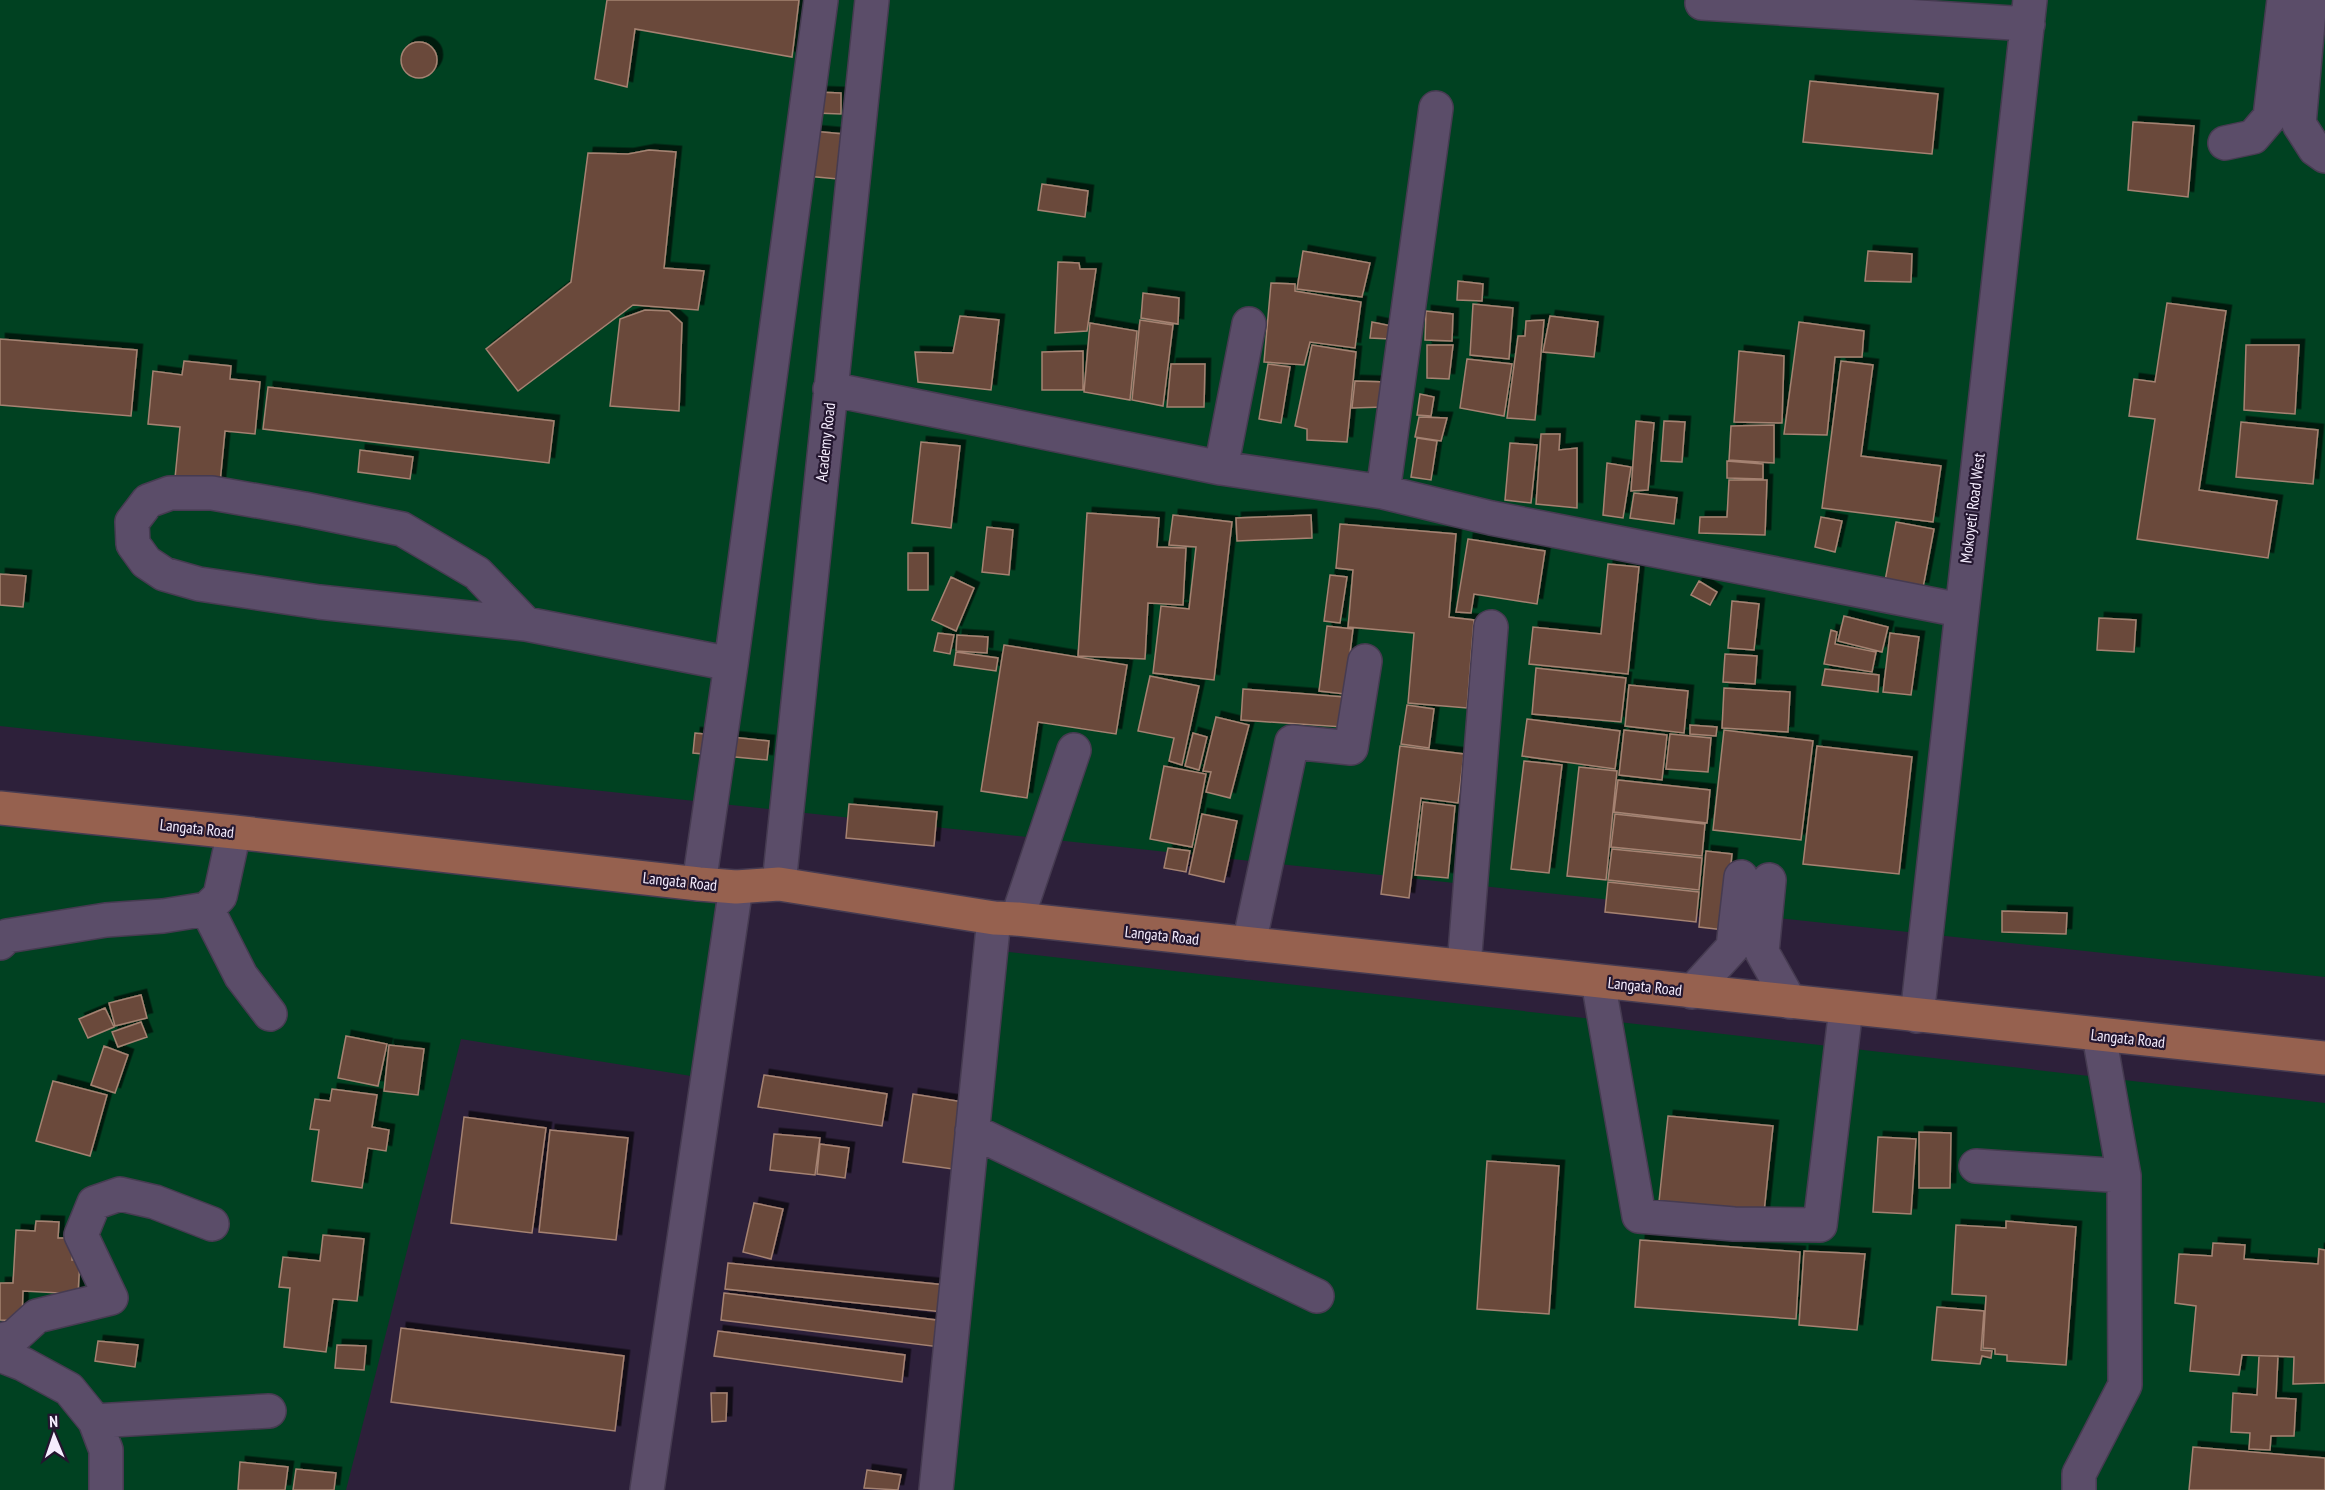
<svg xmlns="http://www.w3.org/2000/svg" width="2325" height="1490" font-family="'PT Sans Narrow',sans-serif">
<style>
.green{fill:#004121}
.building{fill:#6a4a3b;stroke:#a58272;stroke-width:1.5;filter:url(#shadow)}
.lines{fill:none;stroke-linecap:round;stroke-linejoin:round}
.minor-casing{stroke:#463b51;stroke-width:36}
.major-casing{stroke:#463b51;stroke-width:36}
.minor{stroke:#5b4d69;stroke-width:33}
.major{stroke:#96614f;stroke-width:33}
.labels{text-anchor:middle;stroke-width:4.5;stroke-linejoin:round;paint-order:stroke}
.street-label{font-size:16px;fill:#f5edfe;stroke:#23162f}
</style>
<defs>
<filter id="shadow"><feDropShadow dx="5.5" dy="-5.5" stdDeviation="0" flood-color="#0009"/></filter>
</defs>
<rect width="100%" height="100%" fill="#2d203a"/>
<path class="green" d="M0,0H2325V977L0,726Z
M0,822L715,878L716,1080L461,1039L346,1490H0Z
M991,950L2325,1103V1490H936Z"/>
<path class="building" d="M607,0H799L792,57L635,29L627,87L595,79Z
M401 60a18 18 0 1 1 36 0a18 18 0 1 1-36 0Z
M1810,81L1938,94L1932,154L1803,142Z
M815,92L841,93V114L815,113Z
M2133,122L2194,126L2188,197L2128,190Z
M812,131L844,134L838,179L806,176Z
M649,150L676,152L664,268L704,271L698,310L633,305L518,391L486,349L571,282L588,153L628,154Z
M1042,184L1088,191L1085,217L1038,210Z
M1303,251L1370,263L1362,297L1297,289Z
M1868,251L1912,254L1911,282L1865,281Z
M1058,262L1079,263L1080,269H1096L1087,331L1055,333Z
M1458,281L1483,284L1482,301L1457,300Z
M1271,283L1295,284V291L1361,302L1355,348L1310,342L1304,365L1264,362Z
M1143,293L1179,298L1178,324L1141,318Z
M2167,303L2226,311L2199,490L2277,501L2268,558L2137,539L2155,419L2129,416L2134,379L2155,382Z
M1473,304L1513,308L1509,359L1470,355Z
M645,310L669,311L682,323L679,411L610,406L620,319Z
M1426,311L1453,314L1452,341L1425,340Z
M960,316L999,320L991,390L918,382L915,352L953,353Z
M1550,316L1598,322L1594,357L1543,352Z
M1140,320L1173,325L1163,406L1132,400Z
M1544,320L1535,420L1507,418L1518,336H1525L1526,321Z
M1372,322L1392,326L1390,339L1370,338Z
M1799,322L1864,331L1862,357H1835L1827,435L1784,434Z
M1090,323L1137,331L1130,400L1084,392Z
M0,339L137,350L131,416L0,405Z
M1312,345L1356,352L1347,442L1307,440V429L1295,426Z
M1427,345H1453L1449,379L1427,378Z
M2246,345H2299L2295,414L2244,410Z
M1083,351V390H1042V352Z
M1739,351L1784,356L1782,423L1734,422Z
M1467,359L1512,364L1504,416L1460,408Z
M184,361L231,366L230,379L260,382L255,434L225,431L220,483L175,478L180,427L148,424L153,371L182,375Z
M1841,361L1873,365L1861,456L1941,466L1933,522L1822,508Z
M1171,364H1205L1204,407H1167Z
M1268,364L1290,367L1281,423L1259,419Z
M1355,381L1387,382L1385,407L1352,408Z
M268,387L554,421L549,463L263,429Z
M1420,394L1434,397L1431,416L1417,415Z
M1419,417L1447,418L1441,441L1415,437Z
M1636,421L1654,423L1648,490L1631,491Z
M1664,421L1685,422L1682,462L1661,461Z
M2241,422L2318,430L2313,484L2236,477Z
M1774,425V463L1729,460L1731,426Z
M1541,434H1560L1559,450L1577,448V508L1536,504Z
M1417,438L1437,441L1431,480L1411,477Z
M921,442L960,446L951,528L912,523Z
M1510,443L1537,445L1531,503L1505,500Z
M360,450L413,457L410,479L358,472Z
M1727,461L1763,464V479L1727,478Z
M1607,463L1631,467L1623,518L1603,515Z
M1729,480H1767L1765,535L1699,533L1700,517H1727Z
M1634,493L1677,498L1674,524L1630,518Z
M1087,513L1159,518L1157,547L1186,548L1183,605L1148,603L1145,659L1078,656Z
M1173,515L1232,522L1214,680L1153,673L1161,606L1189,609L1196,547L1169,545Z
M1311,515L1312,538L1237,541L1236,518Z
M1821,517L1842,521L1835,552L1815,547Z
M1896,522L1934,529L1923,588L1885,581Z
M1340,524L1456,534L1449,617L1474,620L1467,708L1408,703L1414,633L1348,627L1353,570L1336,568Z
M987,527L1013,530L1009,575L982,572Z
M1468,539L1545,551L1537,604L1474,594L1471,613L1456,612Z
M908,553H928V590H908Z
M1608,564L1639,567L1628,674L1529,664L1533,627L1601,634Z
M0,574L26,576L23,607L0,605Z
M1330,575L1347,577L1340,623L1324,621Z
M951,577L974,588L956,631L932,620Z
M1699,581L1717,592L1710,605L1691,595Z
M1732,601L1759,604L1754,650L1728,648Z
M1844,616L1888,627L1882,652L1838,641Z
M2099,618L2136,620L2134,652L2097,650Z
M1327,626L1353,629L1345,694L1319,691Z
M1831,630L1837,632L1835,644L1876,652L1872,672L1824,664Z
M938,633L954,635L950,654L934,651Z
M1890,633L1919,637L1911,695L1883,692Z
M957,635L988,637L987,653L956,651Z
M1004,645L1127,665L1116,734L1038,722L1027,798L981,791Z
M956,652L998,658L996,671L954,665Z
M1725,654L1757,656L1755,684L1723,682Z
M1536,668L1626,678L1621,722L1532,714Z
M1825,669L1879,675L1878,692L1822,685Z
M1150,676L1199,686L1182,765L1169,761L1174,738L1138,731Z
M1629,685L1688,691L1684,733L1625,726Z
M1724,688L1790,692L1788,732L1722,728Z
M1243,689L1345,697L1343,727L1241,720Z
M1407,705L1434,709L1429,748L1401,744Z
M1216,717L1249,725L1230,798L1206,792L1211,772L1203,771Z
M1527,719L1620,731L1615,769L1522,756Z
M1690,725L1717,727L1716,736L1690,734Z
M1624,730L1667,735L1662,780L1619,775Z
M1724,730L1813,741L1801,840L1713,830Z
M695,733L769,741L767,760L693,753Z
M1193,733L1207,737L1199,770L1185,766Z
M1670,734L1711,738L1708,772L1666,769Z
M1400,746L1464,754L1458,803L1421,798L1409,898L1381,894Z
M1817,746L1912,757L1899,874L1803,864Z
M1524,761L1562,765L1549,873L1511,869Z
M1164,766L1206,774L1192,847L1150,839Z
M1579,767L1617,771L1606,880L1567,876Z
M1618,780L1710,790L1707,823L1614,812Z
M1423,802L1455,806L1448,878L1415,875Z
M849,804L937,812L934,846L846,838Z
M1202,814L1237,821L1224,882L1189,874Z
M1615,814L1705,824L1702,856L1611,847Z
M1168,848L1190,851L1186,872L1164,868Z
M1612,849L1702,858L1699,890L1608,880Z
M1706,851L1732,854L1724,930L1699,927Z
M1608,882L1699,892L1696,922L1605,912Z
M2002,911L2067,913L2066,934L2002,932Z
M141,995L147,1018L115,1026L109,1003Z
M105,1008L114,1027L88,1038L79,1019Z
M141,1022L147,1037L118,1047L112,1032Z
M346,1036L387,1044L378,1086L338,1078Z
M389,1045L424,1049L418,1095L384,1091Z
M104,1046L128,1055L115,1093L91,1085Z
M764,1075L887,1094L882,1126L758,1107Z
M53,1081L107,1095L90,1156L36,1141Z
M332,1089L377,1095L372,1127L389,1130L386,1151L368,1148L362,1188L312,1181L319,1130L310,1129L315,1099L330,1101Z
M913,1094L970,1103L960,1170L903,1162Z
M1668,1116L1773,1126L1763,1222L1658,1211Z
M464,1117L546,1128L532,1233L451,1223Z
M550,1130L628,1138L616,1240L539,1232Z
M1919,1132L1951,1133L1950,1188H1919Z
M774,1134L820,1138L815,1175L770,1170Z
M1878,1137L1916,1139L1911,1214L1873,1212Z
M820,1144L849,1148L845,1178L817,1174Z
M1487,1161L1559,1166L1549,1314L1477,1309Z
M754,1203L783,1209L771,1259L743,1252Z
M36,1221L59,1222L58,1238H74L72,1260H80L78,1294L23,1291L22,1321L0,1320V1283H13L16,1230L35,1231Z
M2006,1221L2076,1227L2066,1365L2007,1361V1355L1995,1354V1349L1983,1348L1986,1296L1952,1294L1956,1225L2006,1228Z
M323,1235L364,1239L357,1301L333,1299L326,1352L284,1347L290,1288L279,1287L283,1257L320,1261Z
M1640,1240L1800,1252L1796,1319L1635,1307Z
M2213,1243L2245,1245L2244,1259L2318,1264L2319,1249L2325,1250V1383L2293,1384L2294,1357L2242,1355L2239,1375L2190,1371L2196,1306L2175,1303L2179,1254L2212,1256Z
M1804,1251L1865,1254L1857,1330L1799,1325Z
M728,1263L946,1285L943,1312L725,1289Z
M724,1293L944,1321L940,1347L721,1320Z
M1937,1307L1984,1311L1981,1350L1992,1351L1991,1358L1982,1356L1980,1364L1932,1360Z
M401,1328L624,1356L615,1431L391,1402Z
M718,1331L905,1355L902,1382L714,1356Z
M98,1341L138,1345L135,1367L95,1361Z
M337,1345L366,1346L364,1370L335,1368Z
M2259,1356H2278L2276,1398L2296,1399L2294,1436H2271L2270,1450L2249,1449L2250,1433L2231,1432L2233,1393L2257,1395Z
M711,1393H727L726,1421L712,1422Z
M2193,1447L2325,1458V1490H2189Z
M240,1462L288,1467L285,1490H238Z
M296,1469L336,1473L334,1490H293Z
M867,1470L901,1475L898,1490L864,1488Z"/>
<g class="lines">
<g class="minor-casing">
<path id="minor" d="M2310,0L2299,124L2315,149L2325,156
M1702,3L2028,24
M2225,143L2253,137L2270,117L2284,0
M830,389L1221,468L1383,492L1491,518L1960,610
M1221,468L1249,324
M1383,492L1436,108
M526,624L477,573L402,529L304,509L212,493H170L148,501L132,522L133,544L146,562L164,574L199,584L319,602L526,624L731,664L699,884
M731,664L821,0
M1769,880L1762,952L1790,1002
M779,884L872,0
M207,909L241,976L270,1014
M1017,919L1074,750
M0,943L7,936L106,920L163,916L207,909L220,896L234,832
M1249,944L1292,742L1351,748L1365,661
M1464,966L1491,627
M1598,981L1639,1216L1734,1224L1820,1225L1846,1008
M1692,992L1733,947L1741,877
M1917,1016L2030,0
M972,1131L1317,1296
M1976,1166L2124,1176
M0,1340L14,1337L37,1316L111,1298L81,1235L94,1203L120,1194L155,1202L212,1224
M0,1355L23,1364L69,1389L95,1421L106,1450V1490
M95,1421L269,1411
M647,1490L736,887
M936,1490L994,918
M2079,1490V1474L2125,1385L2124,1176L2099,1035"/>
</g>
<g class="major-casing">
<path id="major" d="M0,808L234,832L699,884L736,887L779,884L994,918L1017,919C1453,966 1889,1013 2325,1058"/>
</g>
<use href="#minor" class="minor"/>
<use href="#major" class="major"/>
</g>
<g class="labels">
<g class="street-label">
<text transform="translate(825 442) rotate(-84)" y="6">Academy Road</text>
<text transform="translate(1972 508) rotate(-83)" y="6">Mokoyeti Road West</text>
<text transform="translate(197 828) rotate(6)" y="6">Langata Road</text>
<text transform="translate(680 881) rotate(6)" y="6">Langata Road</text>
<text transform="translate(1162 935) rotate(6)" y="6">Langata Road</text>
<text transform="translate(1645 986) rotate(6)" y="6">Langata Road</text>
<text transform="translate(2128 1038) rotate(6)" y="6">Langata Road</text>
</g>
</g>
<g transform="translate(54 1436) rotate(358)" stroke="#23162f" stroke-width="4.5" paint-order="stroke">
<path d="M0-4.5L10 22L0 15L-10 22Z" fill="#f5edfe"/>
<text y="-9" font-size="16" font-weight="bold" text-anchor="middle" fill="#f5edfe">N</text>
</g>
</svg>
